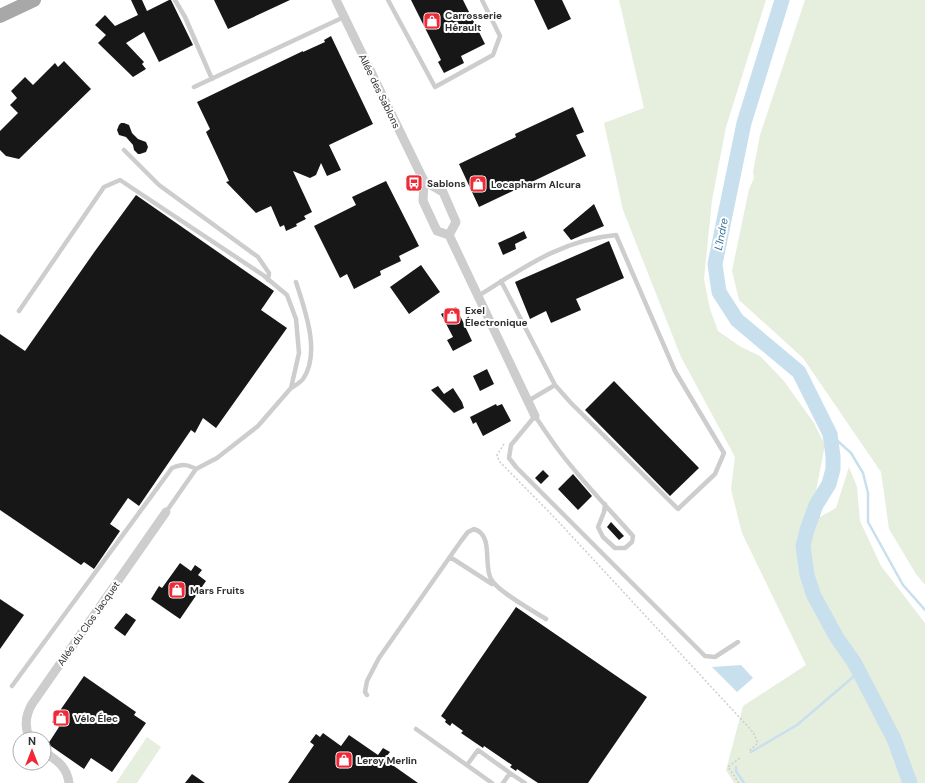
<svg xmlns="http://www.w3.org/2000/svg" width="925" height="783" font-family="'DM Sans',sans-serif">
<style>
.green{fill:#e6eedd}
.water{fill:#c8e0ee}
.lines{fill:none;stroke-linecap:round;stroke-linejoin:round}
.stream{stroke:#c8e0ee;stroke-width:2.5}
.river{stroke:#c8e0ee;stroke-width:15}
.building{fill:#171717}
.path{stroke:#cdcdcd;stroke-width:1.5;stroke-dasharray:2 2;stroke-linecap:butt}
.lane{stroke:#cdcdcd;stroke-width:4.5}
.street{stroke:#cdcdcd;stroke-width:9}
.primary{stroke:#a8a8a8;stroke-width:14}
.labels{text-anchor:middle;stroke-width:4;stroke-linejoin:round;paint-order:stroke}
.poi-label{font-size:10px;font-weight:bold;fill:#303030;stroke:#fff;text-anchor:start}
.street-label{font-size:10px;fill:#303030;stroke:#fff}
.water-label{font-size:11px;font-style:italic;fill:#387298;stroke:#fff}
</style>
<rect width="100%" height="100%" fill="#fff"/>
<path class="green" d="M619,0H766L726,127L712,200L704,279L710,309L718,331L741,347L760,356L784,381L814,423L825,445L815,496L820,517L836,508L849,467L857,487L860,521L881,566L925,623V783H734L726,770L743,706L806,665L742,533L731,489L735,457L681,357L623,210L604,123L644,108Z
M805,0H925V585L916,574L889,529L881,472L803,358L739,300L732,271L749,189L754,178L753,172L760,135Z
M147,737L161,747L137,783H116Z"/>
<path class="water" d="M741,665L753,678L737,692L712,667Z"/>
<g class="lines">
<path class="stream" d="M830,434L851,453L863,473L868,493V522L903,585L925,610
M751,752L797,725L859,672
M736,767V771L744,783"/>
<path class="river" d="M782,0L744,123L715,264L719,292L737,320L799,372L830,434L833,456V469L829,484L816,505L807,530L803,546L807,575L814,596L837,638L854,662L894,739L910,783"/>
</g>
<path class="building" d="M131,0H142L147,11L169,0H171L193,45L159,62L144,32L126,43L144,62L142,64L146,69L133,77L98,43L106,35L95,25L105,15L115,26L138,15Z
M214,0H290L228,29Z
M411,0H463L485,44L461,56L464,63L444,73L438,62L441,60Z
M534,0H562L571,19L548,30Z
M331,36L373,124L329,145L341,170L327,176L321,163L316,175L310,178L293,171L312,212L304,216L306,219L296,224L297,226L286,231L284,225L280,227L271,206L256,213L226,182L229,181L206,132L210,129L197,102L303,51V52L325,42L324,40Z
M64,61L91,89L19,159L6,156L0,150V131L18,113L10,105L17,98L11,91L25,77L33,85L55,63L58,67Z
M573,107L584,132L576,135L586,156L479,207L459,164L516,137L515,134Z
M121,123H124L129,125L132,133L138,139L146,142L148,147L146,152L140,154H138L134,150L133,145L126,137L119,135L117,130L119,125Z
M386,181L419,246L399,256L401,261L380,271L381,275L354,289L347,274L340,278L314,226L356,205L352,197Z
M136,195L274,291L261,310L287,328L216,428L203,418L195,433L191,430L139,506L128,498L110,524L120,531L94,569L84,562L81,565L0,510V334L25,351L95,251Z
M594,204L604,226L571,240L563,230Z
M524,231L527,238L515,244L516,249L503,255L498,243Z
M609,241L624,278L576,299L581,310L551,323L546,311L530,319L515,282Z
M421,265L440,292L409,314L390,287Z
M456,307L472,341L453,351L447,340L453,337L441,314Z
M487,369L494,384L480,391L473,376Z
M614,381L699,468L670,496L585,410Z
M438,386L444,394L453,388L462,402L464,408L454,413L431,390Z
M496,404L497,406L502,404L511,421L483,436L476,422L473,424L470,417Z
M543,470L549,476L541,484L535,478Z
M573,474L592,496L578,510L558,489Z
M611,522L624,536L619,540L607,527Z
M180,563L191,571L195,565L202,570L198,575L206,581L180,619L151,599L159,586L162,588Z
M0,599L24,615L0,649Z
M516,607L647,697L588,783H538L517,769L516,771L510,767L512,765L484,746L483,748L461,733L463,731L452,723L450,726L445,722L446,720L441,716Z
M126,613L136,620L125,636L114,628Z
M84,676L136,712L134,715L146,723L112,772L91,758L84,769L48,744L59,727L52,722Z
M323,733L341,746L349,735L378,755L383,748L390,752L386,757L393,762L391,764L418,783H288L314,745L310,742L316,734L320,737Z
M192,774L205,783H185Z"/>
<g class="lines">
<path class="path" d="M504,444L497,455L499,461L555,518L753,732L758,743L749,751
M739,783L728,767L740,758"/>
<path class="lane" d="M175,0L185,17L212,79
M388,0L435,87L493,55L500,36L482,0
M194,87L344,17
M124,150L159,185L258,257L269,273L268,280
M501,281L555,385
M478,296C523,268 561,240 616,235L675,371L724,453L715,474L678,509L571,403L555,385L528,401
M19,311L104,187L120,180L263,275L287,295L296,319L299,353L291,388L258,426L217,458L196,469L166,512
M291,388C294,386 300,383 303,379C321,353 305,310 296,282
M605,504L604,512L598,527L603,537L615,548H625L632,542L633,536C608,508 582,481 560,452C551,440 543,428 535,416L511,445L509,458L516,467L705,656L715,657L738,642
M450,557L492,584
M12,686L172,468C182,464 187,464 196,469
M367,695L365,692L367,681L379,658L461,541L468,532L474,529C494,535 483,565 491,579C497,591 533,611 546,619
M416,729L492,783
M467,765L478,750L510,773
M503,783L510,773L525,783"/>
<path class="street" d="M336,0L424,181L423,201L437,231L449,235L535,416
M424,181L443,192L456,222L449,235
M30,739C24,727 25,716 32,704L166,512
M44,752C57,760 67,767 69,783"/>
<path class="primary" d="M0,16L34,0"/>
</g>
<defs>
<g id="shop-square" transform="scale(0.9)"><rect x="-9" y="-9" width="18" height="18" rx="4" fill="#f02937" stroke="#fff"/><path d="M-5-2.5h2.3a2.7 3.5 0 0 1 5.4 0H5L5.5 6h-11ZM-1.5-2.5h3a1.5 2.3 0 0 0-3 0Z" fill="#fff"/></g>
<g id="bus-square" transform="scale(0.9)"><rect x="-9" y="-9" width="18" height="18" rx="4" fill="#f02937" stroke="#fff"/><path d="M-5-6H5V4H4V6H2V4H-2V6H-4V4H-5ZM-3.5-4V0h7V-4ZM-3.5 1.2v1.5H-2V1.2ZM2 1.2v1.5H3.5V1.2Z" fill="#fff"/></g>
</defs>
<g fill-rule="evenodd">
<use href="#shop-square" x="432" y="21"/>
<use href="#bus-square" x="414" y="183"/>
<use href="#shop-square" x="478" y="184"/>
<use href="#shop-square" x="452" y="316"/>
<use href="#shop-square" x="177" y="590"/>
<use href="#shop-square" x="61" y="718"/>
<use href="#shop-square" x="344" y="760"/>
</g>
<g class="labels">
<g class="poi-label">
<text x="445" y="19">Carrosserie<tspan x="445" dy="12">Hérault</tspan></text>
<text x="427" y="187">Sablons</text>
<text x="491" y="188">Locapharm Alcura</text>
<text x="465" y="314">Exel<tspan x="465" dy="12">Électronique</tspan></text>
<text x="190" y="594">Mars Fruits</text>
<text x="74" y="722">Vélo Élec</text>
<text x="357" y="764">Leroy Merlin</text>
</g>
<g class="street-label">
<text transform="translate(380 91) rotate(64)" y="4">Allée des Sablons</text>
<text transform="translate(88 623) rotate(-55)" y="4">Allée du Clos Jacquet</text>
</g>
<g class="water-label">
<text transform="translate(721 234) rotate(-79)" y="4">L'Indre</text>
</g>
</g>
<g transform="translate(32 751)"><circle r="19" fill="#ffffff" stroke="#acacac"/>
<path d="M0-3L7 15L0 10L-7 15Z" fill="#f02937"/>
<text y="-6" font-size="11" font-weight="bold" text-anchor="middle" fill="#303030">N</text>
</g>
</svg>
